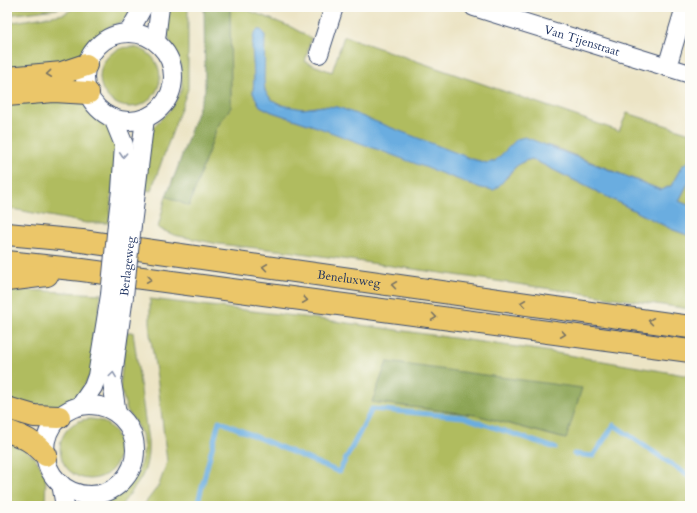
<svg xmlns="http://www.w3.org/2000/svg" width="697" height="513" font-family="Cardo,serif">
<style>
.green{fill:#b0bc5e;stroke:#66765e;fill-rule:evenodd}
.forest{fill:#8ca455;stroke:#546a5a}
.water{fill:#6bade0;stroke:#436e9f}
.lines{fill:none;stroke-linecap:round;stroke-linejoin:round}
.stream{stroke:#6bade0;stroke-width:5}
.minor-casing{stroke:#3a4a6d;stroke-width:20}
.highway-casing{stroke:#3a4a6d;stroke-width:24}
.minor{stroke:#fff;stroke-width:18}
.highway{stroke:#ebc669;stroke-width:22}
.minor-bridge-casing{stroke:#3a4a6d;stroke-width:20;stroke-linecap:butt}
.minor-bridge{stroke:#fff;stroke-width:18}
.oneway{stroke:#797363}
.oneway2{stroke:#8d97ae}
.labels{text-anchor:middle;stroke-width:3;stroke-linejoin:round;paint-order:stroke}
.street-label{font-size:12px;fill:#1b2f5e;stroke:#fdfcf7}
</style>
<rect width="100%" height="100%" fill="#fdfcf7"/>
<filter id="ink" filterUnits="userSpaceOnUse"><feTurbulence type="fractalNoise" baseFrequency=".025" numOctaves="2"/><feDisplacementMap in="SourceGraphic" scale="8" xChannelSelector="R" yChannelSelector="G"/><feConvolveMatrix kernelMatrix="1 2 1 2 8 2 1 2 1" color-interpolation-filters="sRGB"/></filter>
<filter id="wash" filterUnits="userSpaceOnUse"><feTurbulence type="fractalNoise" baseFrequency=".012" numOctaves="4" result="noise"/><feDisplacementMap in="SourceGraphic" scale="16" xChannelSelector="R" yChannelSelector="G"/><feGaussianBlur stdDeviation="0.9" result="paint"/><feColorMatrix in="noise" values="0 0 0 0 0 0 0 0 0 0 0 0 0 0 0 0 0 1.4 0 .05"/><feComposite in="paint" operator="in"/></filter>
<g filter="url(#wash)">
<rect width="100%" height="100%" fill="#ece4c5"/>
<path class="green" d="M7,7H60L57,9L7,15Z
M76,7H135L125,20L107,28L90,44L80,58L61,66L7,71V23L64,14Z
M166,7H188V89L151,191L145,190L148,144L154,126L171,109L182,89L181,66L170,42L163,21Z
M230,7H240L291,27L311,38L305,62L332,72L344,36L619,131L627,113L690,133V160L682,166L671,186L661,190L554,147L517,140L495,161L487,163L472,159L323,106C317,107 310,108 304,109C292,109 269,103 265,90C261,76 264,49 265,34L254,77L253,93L260,106L272,112L317,127L507,178C513,168 520,161 532,159L671,229L690,236V309L420,270L286,251L218,244L174,235L158,228L166,196L189,206L217,127L231,107Z
M100 77a30 30 0 1 1 60 0a30 30 0 1 1-60 0Z
M67,97L85,105L93,112L109,128L117,145L109,223H86L7,208V103Z
M690,179V206L679,201Z
M7,289L101,294L93,370L78,397L68,403L58,407L7,403Z
M150,299L312,318L545,351L690,376V506H143L159,485L167,462L158,384L150,334ZM387,362L484,376L565,439L476,415L372,402Z
M126,332H133L148,441C149,476 139,480 121,506H97L99,503L121,492L138,473L144,450L142,434L127,410L120,387Z
M60 449a30 30 0 1 1 60 0a30 30 0 1 1-60 0Z
M7,441L24,448L36,459L46,476L45,506H7Z"/>
<path class="forest" d="M204,7H230L231,107L217,127L189,206L166,196L176,172L205,90Z
M387,362L582,388L566,439L476,415L372,402Z"/>
<path class="water" d="M257,30H261L265,34L264,80L265,91L271,99L281,105L303,109L323,106L338,107L472,159L487,163L495,161L517,139L525,137L661,190L671,186L682,166L690,160V179L679,201L690,206V236L671,229L532,159C512,162 509,179 494,190L481,188L317,127L272,112L260,106L253,93L254,77L252,46L254,34Z"/>
<g class="lines">
<path class="stream" d="M574,454L593,456L614,425L690,477
M197,506L219,421L339,472L372,409L463,417L555,448"/>
</g>
</g>
<g filter="url(#ink)">
<g class="lines">
<g class="minor-casing">
<g id="minor">
<path id="s1" d="M474,7L690,74"/>
<path d="M129,32L143,7"/>
<circle cx="129" cy="77" r="44"/>
<path d="M156,40L160,7"/>
<path d="M319,54L334,7"/>
<path d="M667,67L685,7"/>
<path d="M113,118L124,145L121,190L117,224"/>
<path d="M132,225L145,118"/>
<circle cx="90" cy="450" r="45"/>
<path d="M80,406L93,387L97,376L110,295"/>
<path d="M117,414L112,382L124,296"/>
<path d="M61,484L65,506"/>
</g>
</g>
<g class="highway-casing">
<g id="highway">
<path d="M7,78L62,73L86,65"/>
<path d="M7,95L54,91L88,93"/>
<path id="s2" d="M7,234L82,241L690,327"/>
<path d="M7,262L82,270L690,351"/>
<path d="M7,280L47,275"/>
<path d="M7,408L34,416L59,417"/>
<path d="M7,431C24,437 33,441 46,455"/>
</g>
</g>
<use href="#minor" class="minor"/>
<use href="#highway" class="highway"/>
<g class="minor-bridge-casing">
<g id="minor-bridge">
<path d="M110,295L117,224"/>
<path id="s3" d="M124,296L132,225"/>
</g>
</g>
<use href="#minor-bridge" class="minor-bridge"/>
</g>
<defs><path id="oneway-chevron" d="M-2-3.5L2.5 0L-2 3.5" fill="none" stroke-width="1.6" stroke-linecap="round" stroke-linejoin="round"/></defs>
<g class="oneway">
<use href="#oneway-chevron" transform="translate(49 74) rotate(174)"/>
<use href="#oneway-chevron" transform="translate(265 267) rotate(-172)"/>
<use href="#oneway-chevron" transform="translate(149 279) rotate(8)"/>
<use href="#oneway-chevron" transform="translate(394 285) rotate(-172)"/>
<use href="#oneway-chevron" transform="translate(305 300) rotate(8)"/>
<use href="#oneway-chevron" transform="translate(523 303) rotate(-172)"/>
<use href="#oneway-chevron" transform="translate(434 317) rotate(8)"/>
<use href="#oneway-chevron" transform="translate(651 321) rotate(-172)"/>
<use href="#oneway-chevron" transform="translate(563 334) rotate(8)"/>
</g>
<g class="oneway2">
<use href="#oneway-chevron" transform="translate(123 155) rotate(93)"/>
<use href="#oneway-chevron" transform="translate(113 375) rotate(-82)"/>
</g>
</g>
<g class="labels">
<g class="street-label">
<text dy="4" stroke="none"><textPath href="#s1" startOffset="113">Van Tijenstraat</textPath></text>
<text dy="4" stroke="none"><textPath href="#s3" startOffset="30">Berlageweg</textPath></text>
<text dy="4" stroke="none"><textPath href="#s2" startOffset="345">Beneluxweg</textPath></text>
</g>
</g>
<rect width="697" height="513" fill="none" stroke="#fdfcf7" stroke-width="24"/>
</svg>
